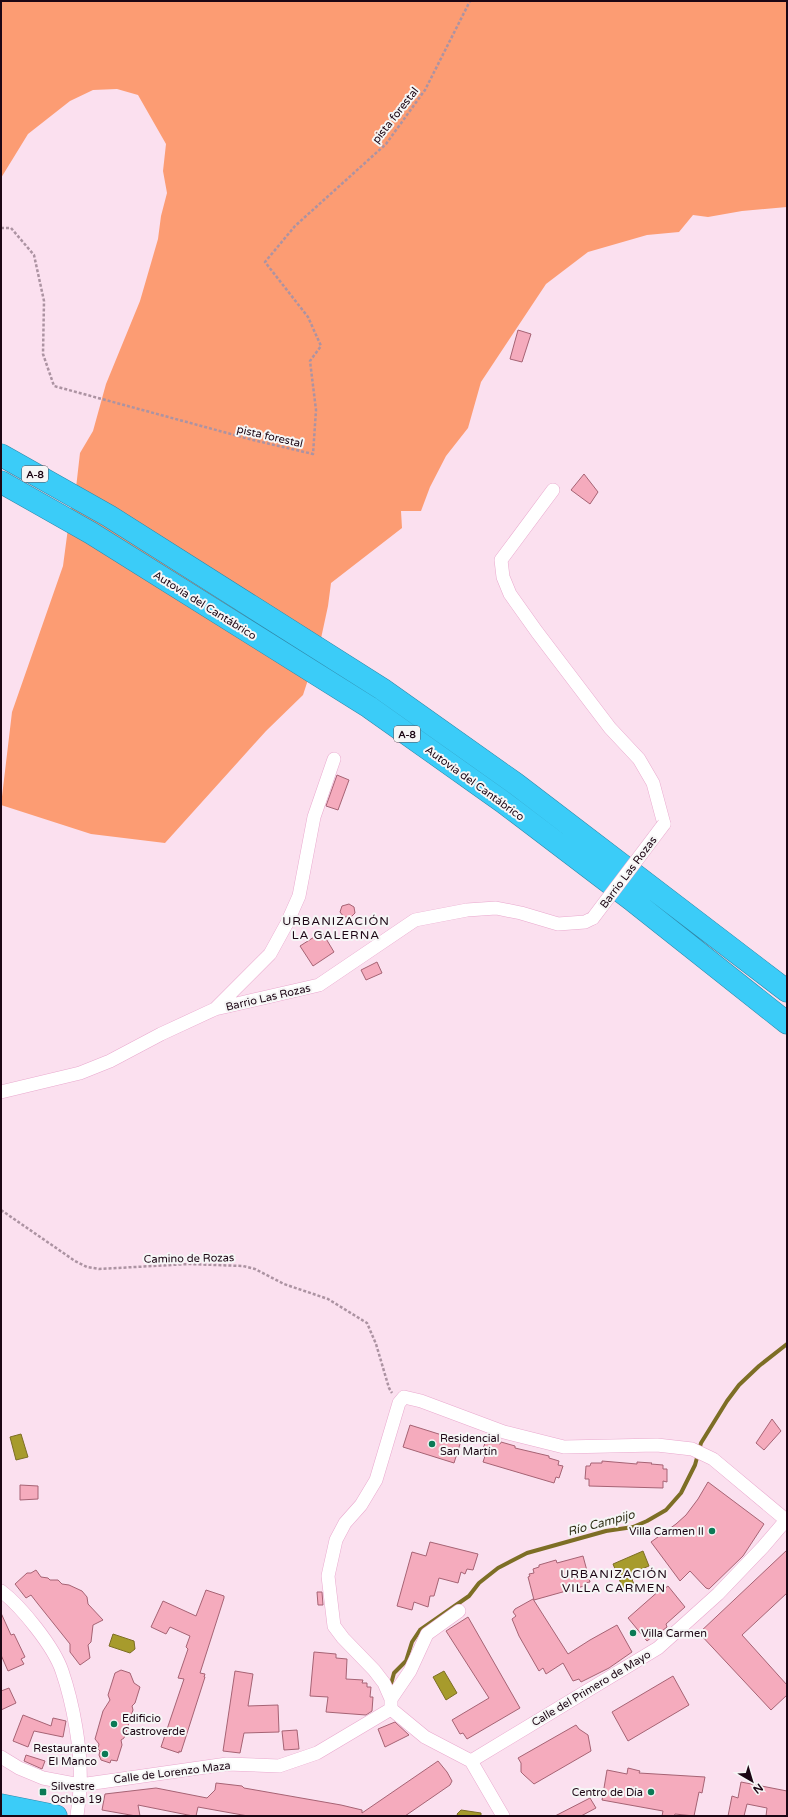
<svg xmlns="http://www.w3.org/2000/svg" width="788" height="1817" font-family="'Varela Round',sans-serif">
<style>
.forest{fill:#fc9c73}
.water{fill:#a79b2c;stroke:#7d6e25}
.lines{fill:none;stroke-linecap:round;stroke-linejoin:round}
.stream{stroke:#7d6e25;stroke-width:4}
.building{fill:#f5abbd;stroke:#a66374}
.street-casing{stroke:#e9a9ce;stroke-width:14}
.highway-casing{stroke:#3087a8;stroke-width:23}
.path{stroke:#ac93a2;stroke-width:2.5;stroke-dasharray:3 2;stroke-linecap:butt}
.street{stroke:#fff;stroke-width:13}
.highway{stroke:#3bccf8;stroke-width:22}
.street-bridge-casing{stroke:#e9a9ce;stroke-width:14;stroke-linecap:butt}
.street-bridge{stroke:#fff;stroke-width:13}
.poi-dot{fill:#0b7a56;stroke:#f6f6f6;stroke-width:1.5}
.labels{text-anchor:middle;stroke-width:4;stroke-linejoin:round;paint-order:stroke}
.shield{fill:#f6f6f6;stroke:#5d4e58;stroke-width:1}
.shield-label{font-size:10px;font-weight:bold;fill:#1c0614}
.street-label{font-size:11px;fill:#1c0614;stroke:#f6f6f6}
.poi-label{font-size:11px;fill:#1c0614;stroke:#f6f6f6;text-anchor:start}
.neighbourhood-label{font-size:12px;letter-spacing:1px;fill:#1c0614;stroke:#f6f6f6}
.water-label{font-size:12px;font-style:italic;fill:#34321b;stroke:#f6f6f6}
</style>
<rect width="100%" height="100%" fill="#fbe0ef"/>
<path class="forest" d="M1,1H787V207L742,211L708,217L693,215L679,232L647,235L588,252L546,284L481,382L468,428L446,456L430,487L421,511H401L402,528L331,583L328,606L320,643L303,695L266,731L165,843L91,834L1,805L12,712L63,566L70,513L76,488L80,453L93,431L106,384L140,301L158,239L161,216L167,193L163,171L166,144L138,95L117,89L93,90L70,101L28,134L1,178Z"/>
<path class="water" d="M21,1434L28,1457L16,1460L10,1437Z
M643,1551L649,1566L630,1574L635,1587L624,1591L613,1564Z
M113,1634L134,1641L135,1649L130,1653L109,1646Z
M444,1671L457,1693L446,1700L433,1677Z
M461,1810L481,1813V1816H458L457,1814Z"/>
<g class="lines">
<path class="stream" d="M391,1684L394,1673L406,1661L412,1642L420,1630L469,1596L479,1583L498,1568L527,1553L606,1531L633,1527L647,1521L666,1510L681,1493L695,1465L701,1443L727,1401L739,1385L759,1366L787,1344"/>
</g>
<path class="building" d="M518,330L531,334L522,362L510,359Z
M584,474L598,492L590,504L571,490Z
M337,775L349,780L338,810L326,806Z
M349,904L354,907L355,913L351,917H344L340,912L342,906Z
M322,932L334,952L313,966L300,946Z
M377,962L382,973L366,980L361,970Z
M772,1419L781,1431L764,1450L756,1443Z
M410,1425L461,1441L454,1463L403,1447Z
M488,1440L500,1444L501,1442L515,1446V1448L549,1456V1458L559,1461L558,1465L563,1466L559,1478L556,1477L554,1483L483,1462L485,1456L481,1455L485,1443Z
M602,1461L637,1464V1462L652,1463L651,1464L663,1465V1469H667V1482L663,1481V1488L589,1486V1479H585L586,1466H590L591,1463H602Z
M708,1482L764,1524L743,1556L709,1589L706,1588L690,1571L680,1581L651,1542L676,1524L686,1515L698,1499Z
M20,1485L38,1486V1499L20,1500Z
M430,1542L478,1554L473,1570L467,1569L465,1574L461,1572L458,1583L439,1578L434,1596H430L428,1607L414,1602L412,1610L397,1606L412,1552L426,1556Z
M787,1550V1593L742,1635L787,1685V1695L771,1710L699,1633Z
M583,1556L590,1582L584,1583V1586L534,1600L528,1577L530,1576L529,1574L534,1573L533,1569L539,1567V1565L556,1560L557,1563Z
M36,1570L41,1577L48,1578L50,1580H58L62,1584L69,1585L82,1591L87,1597L88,1604L103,1620L93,1625L91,1642L88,1645L90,1658L80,1665L70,1652V1644L38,1604L31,1595L26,1598L15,1584L27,1573H31Z
M668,1586L685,1607L666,1624L667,1627L653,1638L652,1637L647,1641L628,1618L661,1589L663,1590Z
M206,1590L224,1596V1598L200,1673L205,1674L204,1677H205L181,1752L179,1751V1753L161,1747L184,1679L178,1678L188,1649L186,1647L190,1636L170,1627L166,1634L151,1627L163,1601L196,1616Z
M317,1592H322L323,1605H318Z
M533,1599L568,1654L590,1640L617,1625L632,1652L609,1668L581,1682L579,1679L573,1681L563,1663L546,1674L543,1668L539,1671L519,1636L512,1619L516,1616L513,1612L515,1609Z
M1,1613L11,1635L14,1634L25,1657L21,1659L24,1664L8,1671L1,1655Z
M468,1617L520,1708L467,1739L463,1733L460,1734L452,1720L489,1698L446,1631Z
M314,1652L336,1654V1658L347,1659L346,1679L363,1680L362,1683H367V1687H371L370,1697H373L372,1711L366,1715L326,1712L328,1697L310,1696Z
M121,1670L130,1673L134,1683L140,1687L135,1703L132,1706L133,1710L124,1738L121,1740L122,1745L117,1761L111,1760L110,1763L101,1760L99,1755L100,1751L98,1749L99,1744L95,1739L103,1711L110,1700L108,1695L115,1673Z
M235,1671L253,1674L248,1706L278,1705L279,1732L244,1733L240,1753L223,1751Z
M673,1676L689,1705L628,1741L612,1712Z
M9,1688L16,1703L1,1710V1691Z
M23,1715L51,1726L53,1718L66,1721L63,1737L34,1731L28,1747L13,1741Z
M395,1722L409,1735L385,1747L378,1729Z
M576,1725L579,1729L588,1735L591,1751L534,1784L524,1775L521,1772V1763L518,1758Z
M297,1730L299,1749L284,1750L282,1731Z
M26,1755L45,1761L42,1769L24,1761Z
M438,1761L447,1772L452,1781L450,1785L405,1816H248L198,1807L196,1816H193L138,1805L140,1816H136L102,1810L105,1794L156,1788L207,1798L215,1790L216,1783L242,1786L244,1788L341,1805L362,1810V1813Z
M628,1768L640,1771L639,1773L705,1777L702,1793L699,1792L694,1816L675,1814L674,1816H662L663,1811L602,1800L607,1770L627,1774Z
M741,1782L787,1791V1816H766L767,1808L747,1804L744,1816H728L732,1796L738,1798Z
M590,1798L596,1808L581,1816H555Z"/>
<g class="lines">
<g class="street-casing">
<path id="street" d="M553,490L501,560L503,577L510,594L537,632L610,728L639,759L653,783L664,824
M215,1009L270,954L287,923L299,896L314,817L334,759
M1,1092L80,1073L110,1061L161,1034L215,1009L319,985L415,920L467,910L496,908L521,913L558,924L585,922L593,918
M1,1591C21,1606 54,1647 62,1671C73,1703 82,1751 80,1785C80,1796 78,1806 77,1816
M391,1699L410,1671L427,1634L459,1611
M391,1709V1699L384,1683L374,1670L343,1638L334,1626L328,1576L336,1540L345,1523L361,1505L376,1480L399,1403L404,1397L421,1401L504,1432L564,1447L657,1445L692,1449L713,1459L786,1520
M391,1709L425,1737L471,1761L503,1816
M1,1757L19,1768L43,1778L80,1785L227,1764L279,1766L317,1753L391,1709
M471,1761L658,1648L718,1594L763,1547L787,1519"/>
</g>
<g class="highway-casing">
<path id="highway" d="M1,455L109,516L382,689L516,784L787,991
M1,482L91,533L369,707L503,802L632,900L787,1023
M1,1805L56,1816"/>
</g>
<path class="path" d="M1,228H11L34,255L44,301L43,354L54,386L253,440L313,454L316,410L310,361L321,346L308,317L265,262L295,226L386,144L425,90L470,1
M1,1210L75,1261L87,1267L99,1269L189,1264L243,1266L255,1269L284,1284L328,1299L367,1323L376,1344L389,1388L392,1393"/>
<use href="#street" class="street"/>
<use href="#highway" class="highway"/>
<g class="street-bridge-casing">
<path id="street-bridge" d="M593,918L664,824"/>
</g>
<use href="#street-bridge" class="street-bridge"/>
</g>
<g class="poi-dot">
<circle cx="432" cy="1444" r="4"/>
<circle cx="712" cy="1531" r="4"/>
<circle cx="633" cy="1633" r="4"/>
<circle cx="114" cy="1724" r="4"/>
<circle cx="105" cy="1754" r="4"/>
<rect x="39" y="1788" width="8" height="8" rx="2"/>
<circle cx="651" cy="1792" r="4"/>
</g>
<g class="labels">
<g class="shield">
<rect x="22" y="466" width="26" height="16" rx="3"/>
<rect x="394" y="726" width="26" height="16" rx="3"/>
</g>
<g class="shield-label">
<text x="35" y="478">A-8</text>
<text x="407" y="738">A-8</text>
</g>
<g class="street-label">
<text transform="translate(395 115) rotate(-52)" y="4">pista forestal</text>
<text transform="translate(270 436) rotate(13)" y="4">pista forestal</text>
<text transform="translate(205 605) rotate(32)" y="4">Autovía del Cantábrico</text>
<text transform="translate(475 783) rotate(36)" y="4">Autovía del Cantábrico</text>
<text transform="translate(628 872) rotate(-53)" y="4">Barrio Las Rozas</text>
<text transform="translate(268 997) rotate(-13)" y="4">Barrio Las Rozas</text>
<text transform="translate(189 1258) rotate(-1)" y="4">Camino de Rozas</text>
<text transform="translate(591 1688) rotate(-31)" y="4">Calle del Primero de Mayo</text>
<text transform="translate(172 1772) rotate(-7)" y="4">Calle de Lorenzo Maza</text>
</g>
<g class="poi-label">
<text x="440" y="1442">Residencial<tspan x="440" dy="13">San Martín</tspan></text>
<text x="704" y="1535" text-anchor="end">Villa Carmen II</text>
<text x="641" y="1637">Villa Carmen</text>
<text x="122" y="1722">Edificio<tspan x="122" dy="13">Castroverde</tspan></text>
<text x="97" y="1752" text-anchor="end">Restaurante<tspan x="97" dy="13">El Manco</tspan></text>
<text x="51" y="1790">Silvestre<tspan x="51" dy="13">Ochoa 19</tspan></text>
<text x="643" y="1796" text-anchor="end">Centro de Día</text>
</g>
<g class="neighbourhood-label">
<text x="336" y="925">URBANIZACIÓN<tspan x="336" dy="14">LA GALERNA</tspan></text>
<text x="614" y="1578">URBANIZACIÓN<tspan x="614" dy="14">VILLA CARMEN</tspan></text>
</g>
<g class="water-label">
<text transform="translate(601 1523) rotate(-15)" y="4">Río Campijo</text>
</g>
</g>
<rect width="788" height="1817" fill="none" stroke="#1c0614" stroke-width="4"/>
<g transform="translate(752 1781) rotate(142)" stroke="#f6f6f6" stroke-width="3" paint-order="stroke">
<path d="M0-3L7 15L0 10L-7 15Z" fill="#1c0614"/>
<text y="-6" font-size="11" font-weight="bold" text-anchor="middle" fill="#1c0614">N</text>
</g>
</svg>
